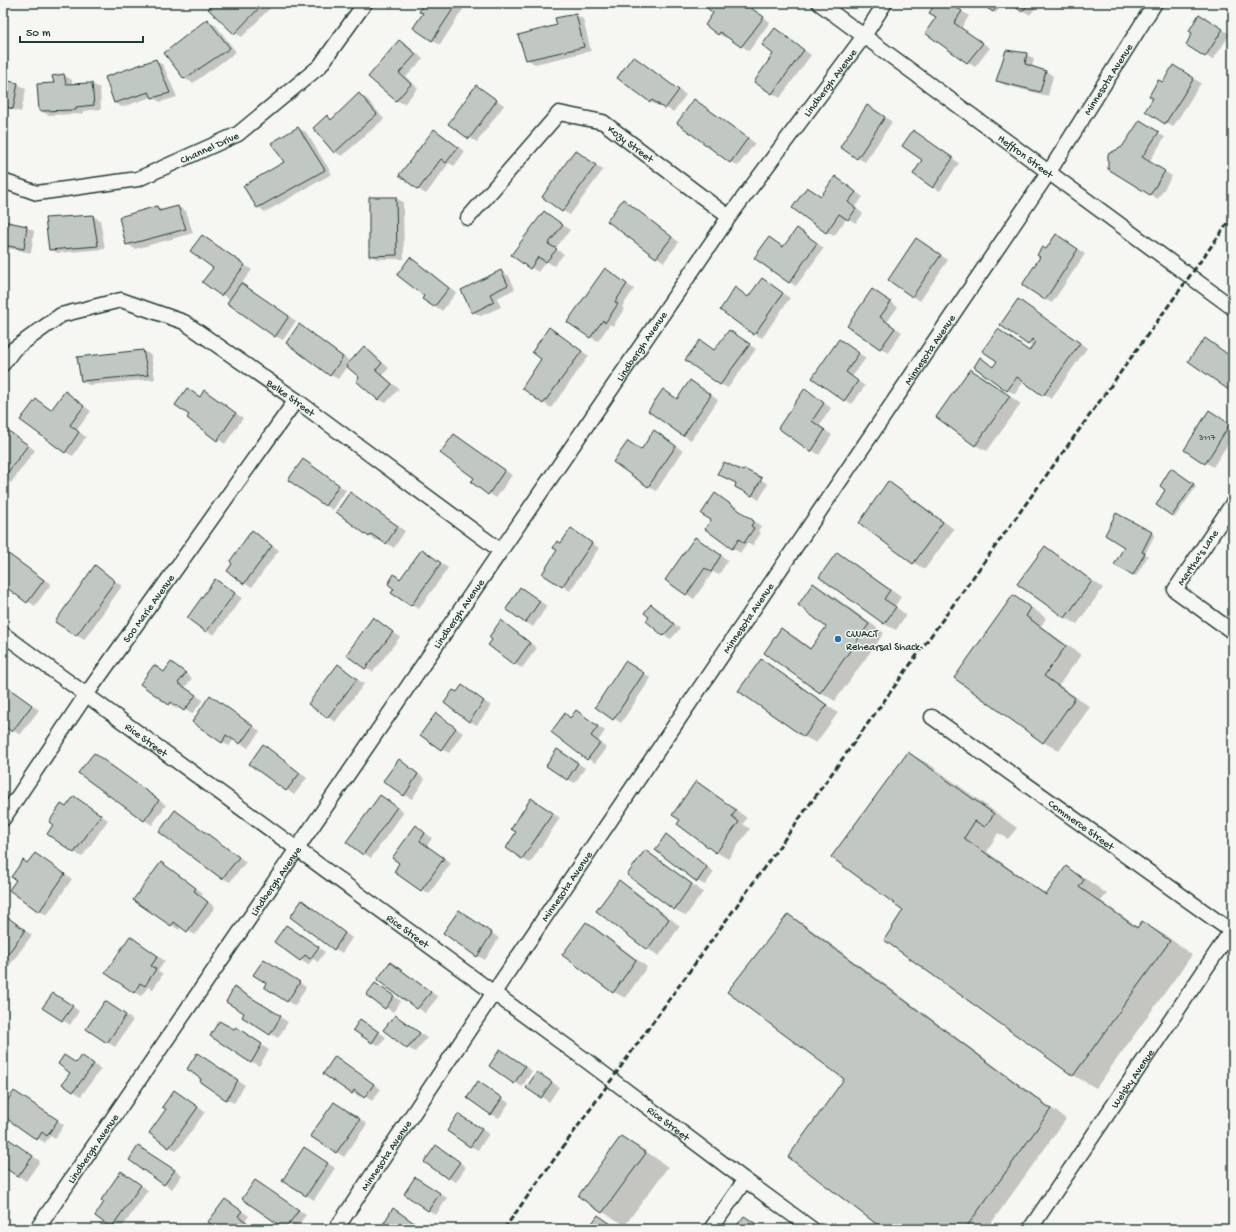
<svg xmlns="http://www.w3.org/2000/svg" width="1236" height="1232" font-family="'Gochi Hand',sans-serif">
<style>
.shadow{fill:#0003}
.building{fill:#c1c8c3;stroke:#1f3d34}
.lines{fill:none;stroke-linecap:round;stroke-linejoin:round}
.street-casing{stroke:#1f3d34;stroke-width:17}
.street{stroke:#f6f6f2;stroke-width:14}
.rail{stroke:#1f3d34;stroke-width:3;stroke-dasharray:6 3;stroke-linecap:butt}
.poi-dot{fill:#1f6fb2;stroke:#f6f6f2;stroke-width:1.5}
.labels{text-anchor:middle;stroke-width:3;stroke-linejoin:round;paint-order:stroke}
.number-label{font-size:9px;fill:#486058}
.street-label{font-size:11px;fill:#1f3d34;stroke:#f6f6f2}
.poi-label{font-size:11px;fill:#1f3d34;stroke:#f6f6f2;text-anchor:start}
</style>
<rect width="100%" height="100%" fill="#f6f6f2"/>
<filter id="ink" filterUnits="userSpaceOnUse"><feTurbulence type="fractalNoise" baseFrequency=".025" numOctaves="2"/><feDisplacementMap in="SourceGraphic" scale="8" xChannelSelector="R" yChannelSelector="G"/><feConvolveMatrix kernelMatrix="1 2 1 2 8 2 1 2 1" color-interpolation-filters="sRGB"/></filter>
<g filter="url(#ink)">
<path class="shadow" d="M215,3H275L242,37L235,33Z
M426,3H467L440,45L414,28L424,13Z
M703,3H744L770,22L749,51L728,36L726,38L719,34L715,13Z
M937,3H950L969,16L961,28L990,48L975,67L926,33L937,16Z
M980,3H1003L996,13Z
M1012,3H1039L1030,15Z
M576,15L583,19L591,51L535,64L527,59Z
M207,20L215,24L236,52L193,83L185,79L165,53Z
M1207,20L1230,34L1213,60L1206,56Z
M782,34L811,55L780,98L772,93L774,54Z
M399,41L407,45L423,59L406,77L418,88L404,104L396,100Z
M1026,54L1034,59L1032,67L1046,71L1053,76L1048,96L1005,85L997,81Z
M633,57L686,95L673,112L660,104L658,106L650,102Z
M156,61L163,65L177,97L160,102L152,97L122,107L114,103Z
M1181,71L1201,83L1173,127L1146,111L1163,84Z
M64,75L72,80V85L92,84L100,88L101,109L83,111V114L48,115L40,110L55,84Z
M3,81L18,84L26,89L21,112L3,107Z
M476,86L504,105L477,142L470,138Z
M359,95L367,99L384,119L342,156L335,152L327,116L333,120Z
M695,100L755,143L738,166L731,162Z
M875,110L892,122L865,162L858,158Z
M1147,126L1165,137L1149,162L1172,176L1158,199L1109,169L1123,148Z
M298,128L306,132L332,174L265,212L258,207L285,162Z
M434,130L442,134L465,152L454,166L449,163L426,194L418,189Z
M921,136L959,163L940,191L933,187Z
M575,151L603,170L570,215L563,211Z
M843,182L863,197L855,207L863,214L856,223L847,218L834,236L826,232L808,188L821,196Z
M396,198L403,202L404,259H377L370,255Z
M630,205L679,242L664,262L657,257L608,221Z
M157,207L164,211L178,207L186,211L193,233L135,249L127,244Z
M545,212L570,230L555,249L564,254L554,266L546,261L538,272L513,255Z
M93,216L100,220L105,249L57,253L50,249Z
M3,222L26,227L34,231L31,253L3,247Z
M797,229L824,248L796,286L789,282L770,238L784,248Z
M1057,235L1085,254L1052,303L1045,299L1046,250Z
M202,236L252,270L241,284L296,321L283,340L275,336L230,300L204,282L214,268Z
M924,244L948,260L920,301L889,280Z
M410,258L418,263L456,293L442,311L424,298L426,295Z
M501,271L509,276L515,289L497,298L501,307L481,316L473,312Z
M612,274L634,289L622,307L624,309L613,326L610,324L598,341L590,337Z
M769,284L790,298L762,338L755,334L743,293L749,298Z
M880,295L898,307L887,322L902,332L888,353L848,326Z
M1019,300L1087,348L1051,399L1024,381L1015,394L1007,390L988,363L994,367L1030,352L1033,347L1028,344Z
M550,328L589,356L551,408L523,388L543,359Z
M307,330L351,362L364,347L371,352L389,368L383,375L399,389L386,403L378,399L360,377L347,366L338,379L330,375Z
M736,336L756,349L728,388L720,384L700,341L715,351Z
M839,340L866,358L852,377L865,386L852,404L845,400Z
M143,351L151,355L155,379L89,385L82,381Z
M970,370L982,376L1021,404L987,451L975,445Z
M691,381L718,400L691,440L683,435L671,395L678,400Z
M805,389L831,408L819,426L832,435L819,455L779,427Z
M65,392L91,411L77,430L86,437L73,456L65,452Z
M212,396L243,418L225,444L188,418L200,398Z
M1216,416L1233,426V436L1213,467L1186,449Z
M15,436L35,450L11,483L3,478V438Z
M662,436L683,451L656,491L648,486L641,451Z
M461,439L512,475L496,498L472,482L475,477Z
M311,465L346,490L333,510L325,505Z
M745,470L768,484L759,500L736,486Z
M1175,471L1196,487L1175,517L1157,505L1167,490Z
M888,483L900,489L954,529L925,569L914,563Z
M350,493L405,531L394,548L379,538L377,541L370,536L337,512Z
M716,494L761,526L758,531L761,533L752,546L747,543L740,553L707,529L712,520Z
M1117,514L1155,534L1145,554L1148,556L1136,576L1116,565L1125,546Z
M572,529L599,548L570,591L544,573L561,544Z
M259,536L279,550L252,587L244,583Z
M695,538L728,560L719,575L713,572L694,599L666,580Z
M1045,547L1056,554L1103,588L1077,624L1066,618L1019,584Z
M3,551L51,584L35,606L3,584Z
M837,553L849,560L901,597L895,606L906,615L896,630L884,624Z
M429,555L448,568L419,609L411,605L395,589V576L401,579Z
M95,567L122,586L84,640L76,635Z
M215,580L242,598L214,635L207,631Z
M814,584L829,593L884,633L835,701L820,692L781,629L797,638L811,649L828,626Z
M528,593L547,606L533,627L507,609Z
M1014,597L1029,606L1046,618L1041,626L1081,655L1059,685L1090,707L1059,751L1043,742Z
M652,605L659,609L680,629L671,639L663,635L650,617Z
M373,618L400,637L373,672L365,668Z
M501,622L509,626L537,648L522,668L514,664L494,640Z
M762,660L773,667L838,713L816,743L805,737L740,691Z
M171,663L192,678L185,688L203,700L192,714L179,706L177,709L142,684L161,671L169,674Z
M633,666L651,678L621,723L596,707Z
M345,670L364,684L335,722L310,704Z
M463,686L491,706L477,725L469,721L457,694Z
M15,693L39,710L20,735L3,723V695Z
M218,701L260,731L248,748L234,739L229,746L222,742Z
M576,711L605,731L598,741L606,748L595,763L588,759L552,732L565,714L571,718Z
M436,714L463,733L449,753L441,749Z
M271,750L307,778L294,795L250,763Z
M909,753L932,766L1017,828L1008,839L998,833L987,852L1047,895L1066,867L1089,881L1107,894L1101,901L1138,927L1142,922L1165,935L1192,955L1096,1088L1073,1075L904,909Z
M565,754L585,768L575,783L567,779Z
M102,759L166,805L152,825L144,820Z
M407,765L425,779L412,799L404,795Z
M696,783L708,789L747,818L743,824L750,829L728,859L716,852L681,819Z
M380,796L404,812L371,858L347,842Z
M532,799L560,818L530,863L522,859L517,832Z
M82,802L108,820L82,857L48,834L66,808Z
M175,811L246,862L230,882L222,878Z
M417,826L432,838L427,846L451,863L429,894L395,871Z
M667,835L674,840L714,872L705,885L697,881Z
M646,852L657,858L703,892L686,916L674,909Z
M42,859L72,879L47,915L39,911Z
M168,868L203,893L201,896L215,907L195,935L181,926L179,930L172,925L135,899Z
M619,882L631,888L680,926L659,956L648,949L597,911Z
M310,906L352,938L342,953L335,949Z
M460,911L499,938L485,960L478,956Z
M3,915L32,935L7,969L3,966Z
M788,915L804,924L1066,1119L987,1229H885L845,1079Z
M586,923L598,930L647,967L625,998L614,992Z
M293,930L325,952L318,962L313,959L308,965L275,942Z
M138,942L165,961L158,971L163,974L153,989L148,987L141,996L134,992Z
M390,963L398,967L438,997L425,1013L378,979Z
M271,964L306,987L295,1006L287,1001L267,983Z
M382,988L401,1001L393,1012L367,995Z
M242,993L288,1022L278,1038L243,1017L246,1013Z
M60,998L79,1011L70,1025L44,1008Z
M112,1006L133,1020L115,1047L107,1042Z
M396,1016L403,1020L427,1038L415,1052L408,1048Z
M361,1020L386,1037L380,1046L372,1042Z
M234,1031L243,1033L269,1050L259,1066L252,1062Z
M507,1054L532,1071L522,1087L490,1065Z
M204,1059L245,1085L234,1103L226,1099Z
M89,1061L101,1069L81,1096L63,1084L76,1064Z
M343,1062L381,1089L372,1101L362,1094L360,1097L352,1093Z
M545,1077L559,1087L549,1102L527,1087Z
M486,1087L509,1103L499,1118L491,1114Z
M22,1096L64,1125L55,1139L50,1136L45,1143L3,1115V1108Z
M182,1096L205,1112L177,1151L170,1147Z
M342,1107L367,1124L344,1157L336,1152Z
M466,1119L489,1134L478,1150L470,1146Z
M3,1135L40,1161L26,1181L3,1165Z
M621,1137L644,1150L668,1167L625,1225L603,1212Z
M146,1151L182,1175L172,1189L130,1160Z
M443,1151L466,1167L456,1182L448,1178Z
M312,1153L335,1168L314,1200L306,1195Z
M129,1177L148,1190L121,1229H115L112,1227Z
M256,1181L306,1215L295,1229H287L243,1199Z
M423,1182L447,1198L436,1215L428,1210Z
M226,1200L249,1216L245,1221L256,1229H218Z
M394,1209L401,1214L423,1229H388Z
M598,1216L620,1229H589Z"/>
<path class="building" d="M214,3H264L234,34L208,9Z
M424,3H457L432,41L413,28L423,13L419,12Z
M701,3H744L764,17L741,47L720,32L718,35L705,25L713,13Z
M936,3H950L962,11L954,23L983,43L967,63L925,33L936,17L929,13Z
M979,3H999L993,12Z
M1010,3H1029L1022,12Z
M576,14L584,47L526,60L518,35L557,25L555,18Z
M1199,14L1223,29L1205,57L1186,45L1192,33L1189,31Z
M207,19L230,48L184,79L164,53Z
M775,28L804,50L772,94L754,82L773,54L762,45Z
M399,40L416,54L399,73L411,84L396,101L368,77Z
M1006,50L1027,53L1025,64L1046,71L1040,92L996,81Z
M633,56L679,90L665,109L652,100L650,102L617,78Z
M156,59L170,93L152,98L149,92L114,103L105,77Z
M1173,65L1194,78L1165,124L1145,111L1153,98L1149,96L1158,80L1163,82Z
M64,74L66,84L92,83L94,105L76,107V110L39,111L37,84L54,83L52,76Z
M3,80L18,83L13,109L3,106Z
M476,85L497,100L469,139L448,124Z
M359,93L377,114L334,153L313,128L327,115L331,120Z
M694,99L748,138L730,163L677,123Z
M867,105L885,117L857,159L840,147Z
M1140,120L1159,132L1142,157L1165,171L1150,195L1108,169V154L1122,147Z
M298,127L325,170L257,208L243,186L284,162L271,143Z
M434,129L458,147L446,163L441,159L418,190L399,175Z
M913,130L953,158L933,188L913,174L922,160L902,146Z
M575,150L596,165L562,212L542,197Z
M835,176L856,192L848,202L856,209L848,220L839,214L826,233L792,208L807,187L821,196Z
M369,197H396L397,255L369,256Z
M623,199L672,237L656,258L607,221Z
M157,206L159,211L178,206L186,229L126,245L119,217Z
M544,211L563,225L548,244L557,249L546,262L538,257L530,269L511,255Z
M93,215L98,246L49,250L45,218Z
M3,221L27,226L24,249L3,245Z
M797,228L817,243L789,283L754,258L769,237L783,247Z
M1056,234L1078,249L1045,300L1022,285L1040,257L1037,255L1042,247L1046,249Z
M202,235L245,265L221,296L202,282L213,268L190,251Z
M916,238L941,255L912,297L888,280Z
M410,257L449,288L434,307L422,299L424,296L397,275Z
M605,268L627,284L615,302L618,304L605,323L603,320L590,338L567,322Z
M501,270L508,285L490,294L494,302L472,313L461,290Z
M762,278L783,293L754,335L720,310L735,287L748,297Z
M241,283L289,316L275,337L227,303Z
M872,289L891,302L880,317L895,328L880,349L847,326Z
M1018,299L1080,343L1043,396L1017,377L1007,391L974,367L980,357L993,367L997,361L982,351L998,329L1029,351L1035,342L1032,339L1028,345L1000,325Z
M299,324L343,357L330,376L286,343Z
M549,327L582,351L543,404L522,388L541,359L532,352Z
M729,330L750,344L720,385L685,360L700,340L714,350Z
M1205,338L1233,358V393L1188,361Z
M839,339L859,353L846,372L858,381L844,401L812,378Z
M364,346L382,363L376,370L392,384L378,400L356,381L359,377L346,366Z
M143,350L148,375L81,381L77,357Z
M970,369L1010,396L975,446L936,417Z
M690,380L711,395L683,436L648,411L663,389L677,399Z
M187,388L200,397L204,390L236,413L217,441L187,418L189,415L175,405Z
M805,388L824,403L812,421L825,430L811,452L778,428Z
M65,391L84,406L70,425L79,432L65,453L20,420L36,399L51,410Z
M1209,410L1230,424L1205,464L1184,450Z
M7,430L28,445L3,479V436Z
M654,430L676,446L648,487L613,462L628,441L641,450Z
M454,434L505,470L488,495L471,482L474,478L440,453Z
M303,459L339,485L325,506L288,480Z
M724,462L743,471L744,469L762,478L752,496L735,487L736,483L717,474Z
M1171,468L1194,484L1172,516L1156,505L1165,490L1160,486Z
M888,481L943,522L913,564L859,523Z
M350,492L398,526L386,544L371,534L369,537L336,512Z
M715,493L754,521L751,526L754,528L744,543L739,539L732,549L705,529L711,520L701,514Z
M1116,513L1152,532L1142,552L1145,553L1133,575L1114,565L1124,547L1105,535Z
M571,528L592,543L562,587L542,574L557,550L553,548L557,541L561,543Z
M252,530L272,546L244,584L227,571L232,564L230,561Z
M695,537L721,555L711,572L705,568L686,595L665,580Z
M1045,546L1092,581L1065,618L1017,584Z
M422,549L441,563L411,606L391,593L394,589L388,584L394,574L400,579Z
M3,550L44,580L27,603L3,585Z
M837,552L890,590L884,599L896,607L884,624L819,577Z
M95,565L115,581L76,636L55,622Z
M215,579L235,593L206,632L187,618Z
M813,583L869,624L820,693L764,653L781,628L810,649L826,627L798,605Z
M520,587L540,601L525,623L506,609Z
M1013,595L1031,608L1026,616L1066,646L1044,676L1075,698L1043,743L954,678Z
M651,604L674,624L663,636L646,621L649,617L644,613Z
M373,617L393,632L365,669L346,655Z
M501,620L530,643L514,665L488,645L492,640L489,637Z
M761,659L827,705L804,737L738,691Z
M625,661L644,673L613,720L595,707Z
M171,662L186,673L178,683L196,695L184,711L171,702L169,705L140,684L154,665L164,672Z
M338,664L357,679L327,718L308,704Z
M462,685L484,701L469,722L444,703L453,690L457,692Z
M7,687L32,705L12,732L3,725V694Z
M210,695L253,726L240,744L226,735L222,743L192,722Z
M576,710L598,726L591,736L600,743L587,760L551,732L565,713L570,718Z
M436,713L456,728L441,750L420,735Z
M263,744L300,773L286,791L249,764Z
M557,749L578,763L567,780L546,766Z
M908,752L994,814L985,827L975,821L964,838L1046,895L1066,866L1084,880L1079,887L1137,928L1142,921L1170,941L1073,1076L884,940L903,910L831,857Z
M94,753L159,800L144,821L78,773Z
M399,759L418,774L404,796L383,781Z
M696,781L736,810L732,816L739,822L716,853L677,824L680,820L672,815Z
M380,795L397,807L363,855L346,842Z
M74,796L101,815L74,853L47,834L53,825L49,822L61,804L66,807Z
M531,798L553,813L522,859L506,848L516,832L511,829Z
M175,810L239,857L222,879L159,832Z
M416,825L425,833L420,841L444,858L421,891L394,872L399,863L392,858Z
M666,834L707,867L697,882L655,850Z
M645,850L692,884L674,910L627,875Z
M35,853L65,874L39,912L9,890L16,880L11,877L23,860L27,863Z
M161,862L196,888L194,891L208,902L187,932L174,922L171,926L133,900Z
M619,880L669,919L647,950L596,911Z
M302,900L345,933L334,950L290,917Z
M459,910L492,933L477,957L443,933Z
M3,914L25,930L3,961Z
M788,914L1051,1109L965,1229H883L788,1157L844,1079L727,992Z
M586,922L636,960L613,993L562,955Z
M286,925L319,947L310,959L305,955L300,961L274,942Z
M130,936L158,956L151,966L156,969L145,986L140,983L134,993L105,973Z
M264,959L300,982L287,1002L264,987L266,983L253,975Z
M390,962L431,992L417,1009L377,980Z
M375,983L394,996L385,1009L366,995Z
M234,987L281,1016L270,1035L242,1017L244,1013L226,1002Z
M53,993L73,1006L62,1021L42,1008Z
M105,1001L126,1015L107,1043L86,1029Z
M395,1015L420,1033L407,1049L383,1030Z
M360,1019L379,1032L372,1043L353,1030Z
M219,1021L234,1029L236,1027L262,1044L251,1063L210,1036Z
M500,1049L525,1066L514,1084L489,1066Z
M197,1053L238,1080L226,1100L200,1082L201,1079L187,1069Z
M64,1055L76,1063L81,1055L94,1064L73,1092L62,1084L70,1073L58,1064Z
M335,1056L374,1084L364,1098L354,1090L352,1094L323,1074Z
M537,1072L552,1082L541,1098L526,1088Z
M478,1081L502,1098L491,1115L467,1098Z
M174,1090L198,1107L169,1148L149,1133L166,1109L162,1107Z
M14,1091L58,1120L47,1136L42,1132L37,1140L3,1116V1107Z
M334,1102L360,1119L336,1153L310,1136Z
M458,1114L482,1129L470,1147L447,1131Z
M3,1135L33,1156L18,1177L3,1166Z
M621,1136L646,1153L602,1213L578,1196Z
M436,1145L460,1162L448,1179L424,1162Z
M138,1146L175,1170L164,1185L129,1160Z
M304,1147L328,1163L306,1196L282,1181Z
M121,1171L141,1185L111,1228L95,1216L104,1202L101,1200Z
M415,1177L440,1193L428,1211L404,1194Z
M255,1180L299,1210L285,1229L242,1199Z
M225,1199L242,1211L238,1216L256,1229H217L208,1222Z
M393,1208L417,1225L414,1229H386L382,1226Z
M598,1215L618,1229H588Z
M744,1216L764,1229H734Z"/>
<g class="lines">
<g class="street-casing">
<g id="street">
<path id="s1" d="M819,3L1233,308"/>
<path id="s2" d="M3,181L37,193L138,179L238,134L320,66L365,3"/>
<path id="s3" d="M468,218L559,113L603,122L729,217"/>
<path id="s4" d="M3,364L14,349L61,315L121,300L184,322L296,400L501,551"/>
<path d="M1233,503L1175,590L1233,632"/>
<path id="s5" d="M3,634L580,1056L745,1180L812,1229"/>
<path id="s6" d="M932,717L1231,931"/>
<path id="s7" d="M3,819L86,695L296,400"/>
<path id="s8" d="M37,1229L729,217L864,36L885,3"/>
<path id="s9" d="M336,1229L503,979L1049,172L1155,3"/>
<path d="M711,1229L745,1180"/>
<path id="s10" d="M1030,1229L1233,928"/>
</g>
</g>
<use href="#street" class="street"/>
<path class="rail" d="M504,1229L1233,216"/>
</g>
</g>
<circle class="poi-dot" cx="838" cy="639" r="4"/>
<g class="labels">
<g class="number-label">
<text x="1207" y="440">3117</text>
</g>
<g class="street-label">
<text dy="4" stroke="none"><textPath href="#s9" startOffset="1385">Minnesota Avenue</textPath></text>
<text dy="4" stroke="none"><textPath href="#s8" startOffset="1394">Lindbergh Avenue</textPath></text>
<text dy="4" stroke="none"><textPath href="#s3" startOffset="219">Kozy Street</textPath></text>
<text dy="4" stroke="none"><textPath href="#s2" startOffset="216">Channel Drive</textPath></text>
<text dy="4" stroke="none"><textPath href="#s1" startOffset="257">Heffron Street</textPath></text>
<text dy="4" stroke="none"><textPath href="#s8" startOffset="1070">Lindbergh Avenue</textPath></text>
<text dy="4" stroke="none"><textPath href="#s9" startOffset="1061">Minnesota Avenue</textPath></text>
<text dy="4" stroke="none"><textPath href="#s4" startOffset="336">Belke Street</textPath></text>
<text transform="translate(1197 557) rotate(-56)" y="4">Martha's Lane</text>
<text dy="4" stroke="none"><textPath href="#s7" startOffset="256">Soo Marie Avenue</textPath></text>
<text dy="4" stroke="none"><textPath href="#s8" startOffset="746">Lindbergh Avenue</textPath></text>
<text dy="4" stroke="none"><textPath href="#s9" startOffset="737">Minnesota Avenue</textPath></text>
<text dy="4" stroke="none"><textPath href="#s5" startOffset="178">Rice Street</textPath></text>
<text dy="4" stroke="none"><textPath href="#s6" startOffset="184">Commerce Street</textPath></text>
<text dy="4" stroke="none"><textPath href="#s8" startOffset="422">Lindbergh Avenue</textPath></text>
<text dy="4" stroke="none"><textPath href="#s9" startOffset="413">Minnesota Avenue</textPath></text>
<text dy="4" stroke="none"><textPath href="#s5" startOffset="502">Rice Street</textPath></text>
<text dy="4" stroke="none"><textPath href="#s10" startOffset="182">Welsby Avenue</textPath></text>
<text dy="4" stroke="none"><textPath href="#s5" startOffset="826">Rice Street</textPath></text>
<text dy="4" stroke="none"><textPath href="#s8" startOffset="98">Lindbergh Avenue</textPath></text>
<text dy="4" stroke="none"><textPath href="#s9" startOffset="89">Minnesota Avenue</textPath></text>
</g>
<g class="poi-label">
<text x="846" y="637">CWACT<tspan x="846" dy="13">Rehearsal Shack</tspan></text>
</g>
</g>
<rect width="1236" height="1232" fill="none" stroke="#f6f6f2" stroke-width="16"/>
<rect x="8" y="8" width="1220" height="1216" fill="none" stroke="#1f3d34" stroke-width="1.5" filter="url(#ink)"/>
<path d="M20 36v6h123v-6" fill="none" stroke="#1f3d34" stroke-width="2"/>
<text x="26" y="36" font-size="12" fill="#1f3d34" stroke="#f6f6f2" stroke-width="3" paint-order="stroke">50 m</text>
</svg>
